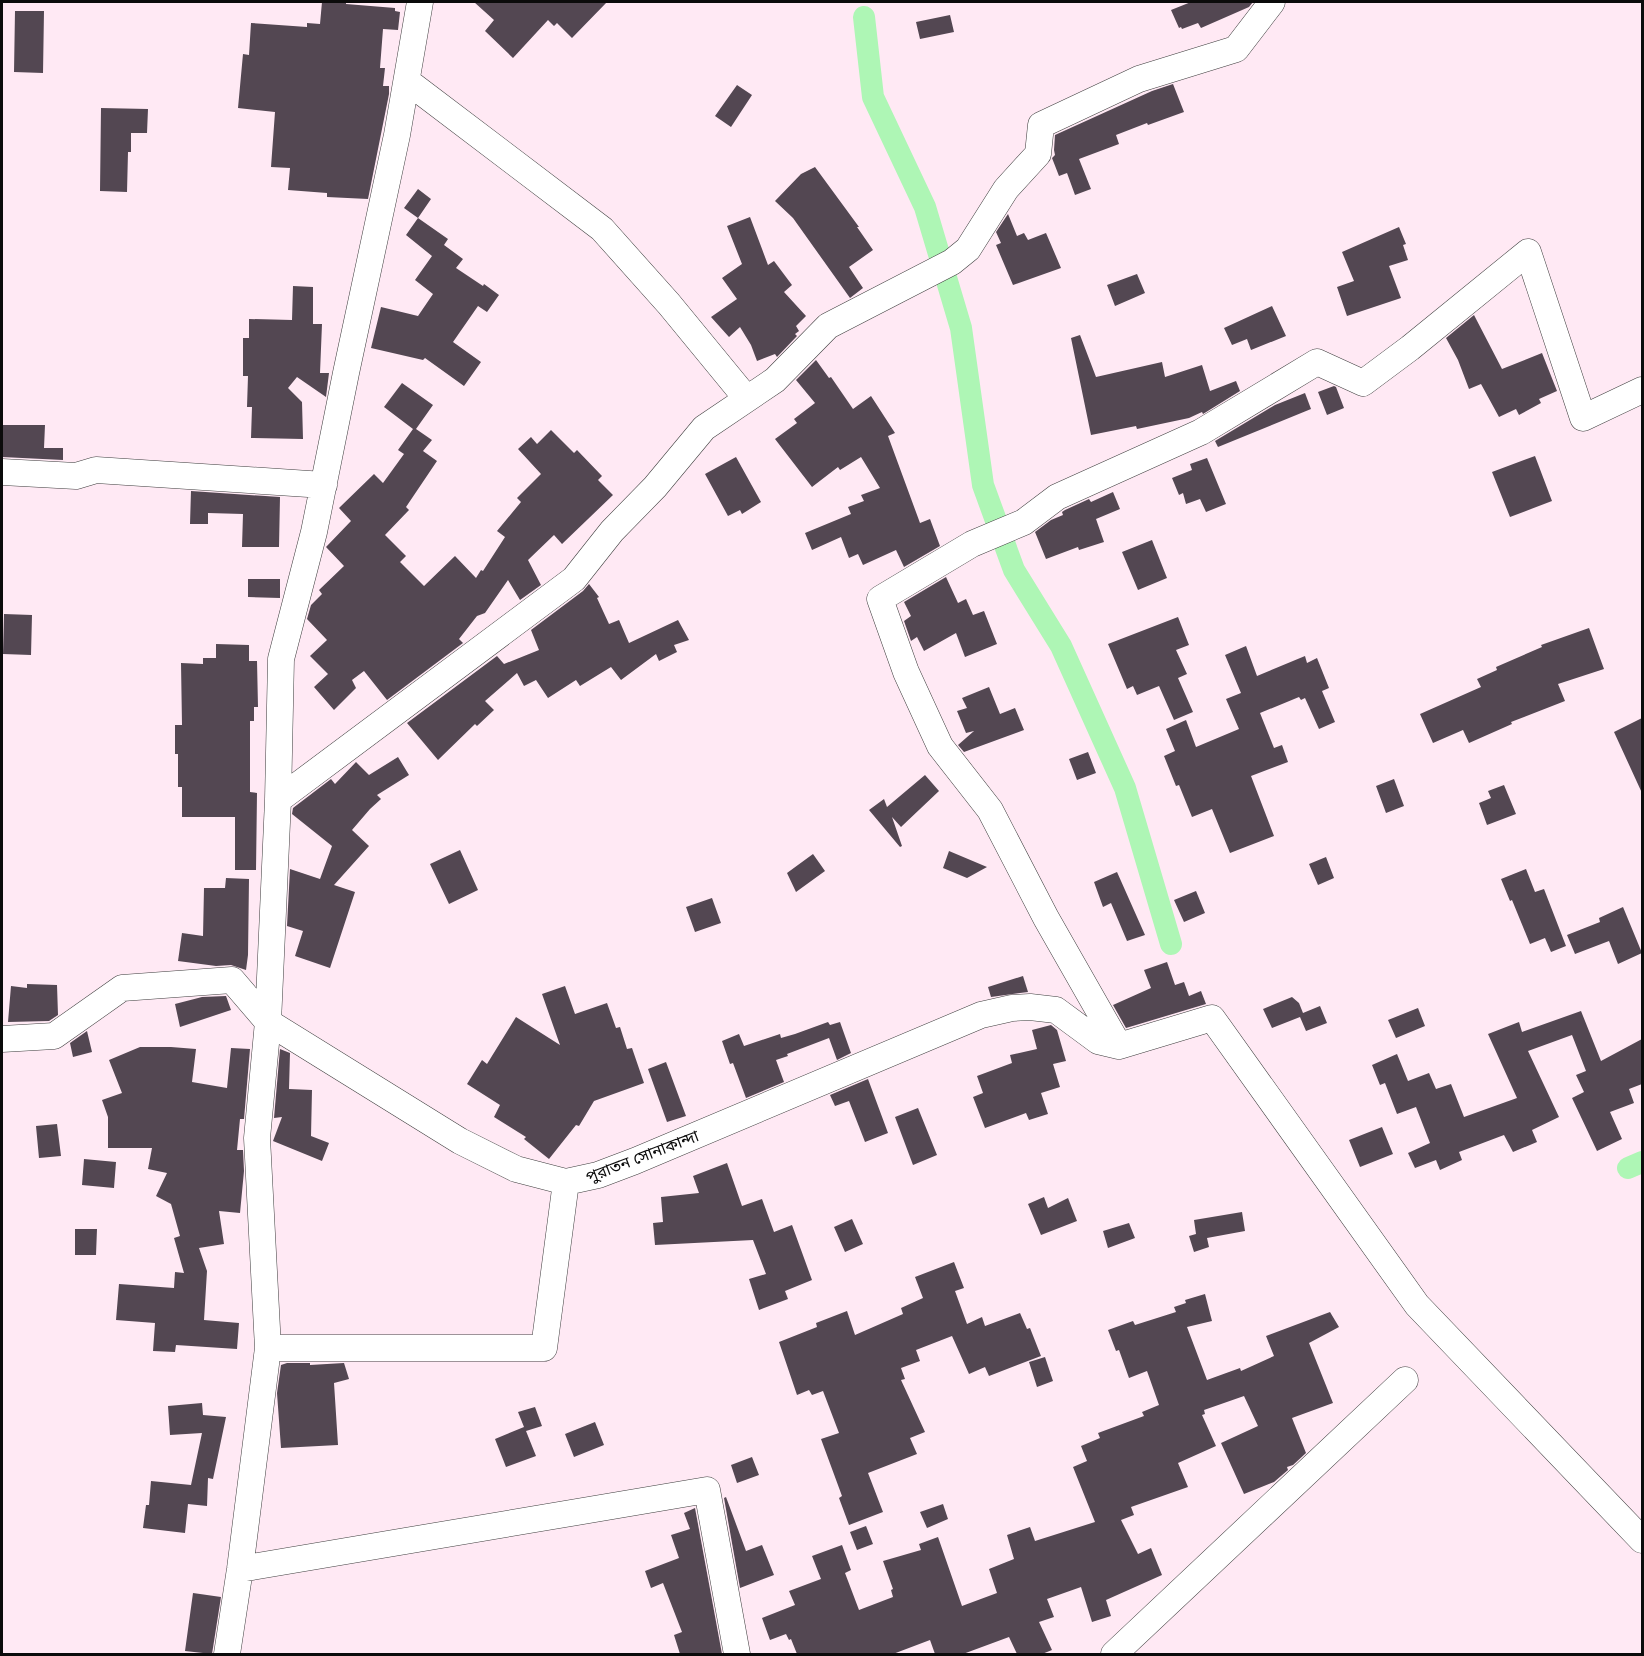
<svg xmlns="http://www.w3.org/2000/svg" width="1644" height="1656" font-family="Lora,'Noto Sans Bengali',serif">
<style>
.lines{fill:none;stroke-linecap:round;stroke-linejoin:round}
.canal{stroke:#aef6b5;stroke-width:22}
.building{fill:#534752}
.minor-casing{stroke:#3e3e3e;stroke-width:27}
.minor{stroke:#fff;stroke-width:26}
.labels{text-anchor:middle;stroke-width:6;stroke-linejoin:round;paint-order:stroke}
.street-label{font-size:16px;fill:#0b0b0b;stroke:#fff}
</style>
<rect width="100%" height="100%" fill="#ffe9f4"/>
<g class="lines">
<path class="canal" d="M864,17L873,97L925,207L961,328L983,485L1014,570L1061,646L1125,788L1171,944
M1628,1168L1642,1162"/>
</g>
<path class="building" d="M322,2H346V4L395,8V11L400,12L398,30L383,29L380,68H385L383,86H389V94L368,199L327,197V193L288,190L290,168L271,167L275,112L238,108L243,54L249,55L251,23L307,27V23L320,24Z
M474,2H607L572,38L557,23L554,26L548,20L513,58L485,31L494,20Z
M1191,2H1253L1249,7L1201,28L1198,23L1182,29L1181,27L1179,28L1171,10Z
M15,11H44L43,73L14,72Z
M950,15L954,32L920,39L916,22Z
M1173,84L1184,112L1148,125L1147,123L1116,135L1119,144L1079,159L1091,189L1075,195L1067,173L1059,176L1052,158L1055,155L1054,150L1055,135L1152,91Z
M737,85L752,95L731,127L715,116Z
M101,108L148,109L147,133H131V152H128L127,192L100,191Z
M815,167L859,227H857L873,250L849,267L863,288L850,298L793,218L775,201L801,174Z
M418,189L431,199L418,218L404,208Z
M1008,214L1017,236L1024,233L1028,240L1046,233L1061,268L1013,285L996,245L1001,243L996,232Z
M750,217L768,265L774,261L792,285L784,292L806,316L796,326L799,331L795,334L797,336L777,357L775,354L757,361L751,345L740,327L729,337L711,317L737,299L722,278L742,264L727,226Z
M418,218L448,239L444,245L463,259L456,268L483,286L484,284L499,295L487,312L478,306L453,342L481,362L464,386L425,358L423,360L371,348L381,307L418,316L433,294L415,280L432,256L406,235Z
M1399,227L1406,244L1403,245L1408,260L1389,266L1401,298L1347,316L1337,287L1354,281L1342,252Z
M1137,274L1145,293L1115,306L1107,285Z
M293,286L313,287V324H322L320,373H329L326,397L297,377L288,388L302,402L303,439L251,438L252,407H247L248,376H243V338H249V319L292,320Z
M1272,306L1286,336L1251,350L1247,339L1232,345L1224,328Z
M1474,315L1502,369L1542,353L1557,391L1539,399L1541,403L1519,415L1516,409L1499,417L1481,384L1469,389L1458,360L1446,338Z
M1080,335L1096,377L1162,362L1165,377L1202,365L1210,391L1236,381L1240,391L1203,414L1202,412L1189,418L1137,429L1136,426L1091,435L1071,338Z
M816,360L829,378L831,377L853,409L871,396L895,433L888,436L920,523L930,519L940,546L904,567L896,550L863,565L858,554L849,558L841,537L812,550L805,533L851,514L848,507L864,501L861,495L880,488L861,457L840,470L838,467L812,487L775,439L797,423L794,419L815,403L796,380Z
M402,383L433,405L416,429L432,440L423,451L437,461L406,507L409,510L385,535L406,556L400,562L424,586L455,556L476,578L481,570L483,571L505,537L497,531L521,502L517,498L541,474L518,449L531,437L537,444L551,430L574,453L577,450L602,476L598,480L613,495L562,544L554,535L528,560L541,585L520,600L508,580L485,613L477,616L459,639L463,643L387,700L364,671L352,680L356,688L334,710L314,687L328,674L310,656L327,640L307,619L311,605L322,594L319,590L344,566L326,547L351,521L339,508L374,474L383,483L404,454L398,450L413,429L384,407Z
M1334,386L1336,387L1344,408L1327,415L1318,392Z
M1305,393L1311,409L1218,447L1215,441L1275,405Z
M2,425H45L44,448H63V460L2,457Z
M1535,456L1552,501L1510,517L1492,472Z
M736,457L761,502L742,514L740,510L728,516L705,474Z
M1207,458L1226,504L1206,512L1200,499L1186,504L1183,493L1179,495L1172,478L1192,470L1190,464Z
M191,491L280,497L279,547H242L243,514L208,513V524H190Z
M1113,492L1120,509L1096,519L1104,542L1079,550L1078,547L1046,559L1035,532L1051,520L1063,515L1062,512L1065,510L1089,499L1091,502Z
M1152,540L1167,578L1138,590L1122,552Z
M946,577L958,603L966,599L973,615L984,611L997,644L965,657L956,633L924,651L917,637L911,641L904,621L911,616L904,602Z
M248,579H280V598L248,597Z
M589,584L599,597L597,598L609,624L619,620L629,643L678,620L689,640L674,645L677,652L659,661L656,654L621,680L611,667L580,686L576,680L548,698L536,680L524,686L517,673L485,701L494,710L477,726L475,724L438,760L407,723L497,656L504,664L539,650L531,630L583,591Z
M4,614L32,615L31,655L3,654Z
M1178,617L1189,645L1176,650L1187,674L1178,678L1193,712L1174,720L1159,686L1137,695L1133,686L1127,689L1108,644Z
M1589,628L1604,669L1558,684L1565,701L1511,722L1512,724L1469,743L1463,730L1433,743L1420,714L1481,687L1477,679L1497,670L1496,667L1542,647L1541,645Z
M216,644L249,645V661H257L258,707H254V721H250V792L257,793L256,870H235V817H182V787H178V754H175V725H182L181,663L203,664V658H216Z
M1246,646L1257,676L1305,656L1307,663L1317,658L1329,688L1322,691L1335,722L1319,729L1305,698L1301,700L1299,697L1260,713L1274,748L1282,745L1288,762L1251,776L1274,836L1230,853L1212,809L1192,817L1179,785L1176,786L1164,756L1175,751L1166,729L1186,720L1196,747L1239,729L1226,699L1241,693L1225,655Z
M989,687L1000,714L1015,708L1024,730L964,752L958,745L974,731L966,733L957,711L967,708L962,698Z
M1642,718V793L1614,732Z
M1088,752L1096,773L1077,780L1069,759Z
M398,757L409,775L377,795L381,799L370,809L352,830L369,846L334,885L355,892L330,968L295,956L303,931L287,926L290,869L320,879L332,846L292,814L293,808L331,779L335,784L356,762L369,775Z
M925,775L939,791L901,827L892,817L902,846L900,847L869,810L884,799L887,807Z
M1394,779L1404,806L1386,813L1376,786Z
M1504,785L1516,814L1487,825L1479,803L1491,798L1488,791Z
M460,850L478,890L449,904L430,864Z
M949,851L987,867L967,878L943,868Z
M813,854L825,871L796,892L787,873Z
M1326,857L1334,878L1318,885L1309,864Z
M1526,869L1535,892L1544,889L1566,946L1551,952L1545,938L1530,944L1512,900L1510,901L1501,879Z
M1117,872L1145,935L1127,941L1111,903L1103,907L1094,882Z
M226,878L249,879L248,955L246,970L231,965L216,966L178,961L182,933L203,936L204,888H225Z
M1196,891L1205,913L1184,922L1174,900Z
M712,898L721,923L695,932L686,907Z
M1623,907L1642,953L1618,964L1609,941L1575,954L1567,935L1600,922L1599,918Z
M1167,962L1175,985L1184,982L1189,996L1201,991L1206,1004L1126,1028L1113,1005L1151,988L1144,970Z
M1023,976L1028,992L991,997L988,987Z
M27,984L57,985L58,1015L49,1021L8,1022L11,986L27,988Z
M565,986L575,1014L607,1003L616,1028L620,1027L627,1049L632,1048L644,1083L594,1101L579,1126L576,1125L549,1159L524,1139L526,1137L494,1117L500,1105L467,1084L482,1060L487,1064L516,1017L560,1045L542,994Z
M226,996L231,1010L180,1027L175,1004L202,997Z
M1292,997L1299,1003L1303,1013L1320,1006L1327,1023L1306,1031L1300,1017L1272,1028L1263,1009Z
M1418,1008L1425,1026L1396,1038L1388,1020Z
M1581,1011L1601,1061L1642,1039V1084L1629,1089L1634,1103L1610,1112L1622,1139L1597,1151L1572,1098L1584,1092L1576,1075L1586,1071L1572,1035L1528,1051L1559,1117L1532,1130L1537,1142L1513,1152L1504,1135L1459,1152L1462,1160L1440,1170L1436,1160L1415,1168L1408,1153L1430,1143L1416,1107L1397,1114L1385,1083L1380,1085L1372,1065L1397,1054L1408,1081L1429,1073L1436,1089L1451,1084L1464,1117L1517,1098L1488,1034L1519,1022L1522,1032Z
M828,1022L830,1025L840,1022L851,1053L837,1060L829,1038L787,1054L788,1056L776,1060L784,1082L746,1098L733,1063L730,1064L722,1041L739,1034L744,1046L780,1034L781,1038L795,1034Z
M1051,1025L1057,1030L1066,1061L1053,1064L1060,1087L1041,1093L1048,1114L1029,1120L1026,1113L985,1128L973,1097L983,1093L977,1076L1012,1063L1010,1055L1037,1049L1032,1030Z
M87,1031L92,1052L73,1057L70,1043Z
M140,1047H171L196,1049L192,1082L227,1088L231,1048L250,1049L244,1119H240L237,1150H243L244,1171L240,1213L219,1211L224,1244L199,1248L207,1271L204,1320L239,1323L237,1349L176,1345L175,1352L153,1351L155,1323L116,1320L119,1284L174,1288L175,1272L184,1273L174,1238L180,1236L171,1204L156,1196L167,1173L148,1169L152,1148H108V1117L102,1100L122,1093L109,1060Z
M280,1049L290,1053L289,1089L312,1090L311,1136L329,1143L322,1161L273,1141L282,1117L274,1118Z
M666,1062L686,1116L667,1122L648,1069Z
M868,1079L888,1133L865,1142L849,1101L835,1106L830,1095Z
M918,1108L937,1155L913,1165L895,1117Z
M57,1124L61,1156L39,1158L36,1126Z
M1382,1127L1393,1154L1360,1167L1349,1140Z
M84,1159L116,1162L114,1188L82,1185Z
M727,1163L742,1206L762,1199L774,1232L792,1225L812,1280L785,1291L788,1299L759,1310L749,1279L766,1274L753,1240L655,1245L653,1223L663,1222L661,1197L699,1193L693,1176Z
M1044,1197L1048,1208L1068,1198L1077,1221L1041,1235L1028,1204Z
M1242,1212L1245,1231L1207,1238L1209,1247L1194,1252L1189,1236L1196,1234L1194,1220Z
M852,1219L863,1244L845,1252L834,1227Z
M1129,1223L1135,1238L1108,1248L1103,1231Z
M75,1229H97L96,1255H75Z
M954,1262L964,1288L955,1291L967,1324L982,1317L985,1326L1020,1313L1027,1329L1030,1328L1041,1356L989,1376L985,1367L969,1374L952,1336L916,1350L920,1361L901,1368L905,1379L901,1380L925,1432L910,1438L917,1454L868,1473L883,1512L849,1525L839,1498L842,1496L821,1439L839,1433L823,1391L812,1395L809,1390L797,1395L779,1342L817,1327L816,1323L847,1311L855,1335L903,1314L901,1308L923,1298L915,1277Z
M1205,1294L1212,1321L1187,1327L1207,1380L1240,1368L1241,1371L1274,1356L1266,1336L1330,1312L1339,1327L1309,1343L1333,1403L1292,1418L1306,1453L1293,1465L1287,1467L1288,1470L1274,1482L1244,1494L1221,1443L1258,1426L1244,1396L1204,1410L1205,1414L1202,1415L1216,1446L1178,1463L1188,1487L1131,1507L1134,1515L1121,1520L1138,1554L1151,1548L1162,1575L1106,1600L1111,1616L1092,1622L1081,1587L1047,1599L1054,1617L1039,1622L1052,1650L1042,1654H1017L1009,1637L963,1654H935L930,1640L893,1654H797L791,1639L789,1640L786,1634L770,1640L762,1618L795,1605L789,1591L821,1579L812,1556L842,1545L851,1570L845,1573L859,1610L893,1597L891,1590L893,1589L883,1561L921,1550L919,1544L938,1537L962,1606L997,1593L989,1569L1014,1559L1007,1535L1030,1527L1035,1541L1095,1522L1073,1467L1087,1461L1081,1446L1100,1438L1098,1433L1144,1416L1142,1412L1159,1405L1147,1371L1129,1378L1119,1350L1116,1351L1108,1330L1133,1321L1135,1325L1176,1312L1174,1307L1186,1303L1185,1300Z
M1045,1357L1053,1381L1037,1387L1029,1362Z
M287,1363H310V1365L344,1363L349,1379L334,1383L338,1445L281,1448L277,1393L281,1365Z
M202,1403L203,1415L226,1417L213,1479L208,1478L207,1506L188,1504L185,1533L143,1528L146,1505H149L151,1481L191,1485L202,1433L170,1435L168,1406Z
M535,1407L542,1426L526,1431L536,1456L506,1467L495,1439L524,1427L518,1412Z
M595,1422L604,1445L574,1457L565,1434Z
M752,1457L759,1475L737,1483L731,1465Z
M726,1497L746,1551L762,1545L774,1575L740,1588L724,1498Z
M943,1504L948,1519L927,1528L920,1512Z
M695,1508L722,1654H680L674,1635L682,1632L663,1583L651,1588L645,1571L679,1558L671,1535L690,1529L684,1513Z
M866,1526L873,1544L857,1550L850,1532Z
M193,1593L221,1597L212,1654L185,1651Z"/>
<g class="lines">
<g class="minor-casing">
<path id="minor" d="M407,81L602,229L669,304L747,399
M2,472L76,476L96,470L324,485
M278,800L574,579L612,531L655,487L704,428L775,380L828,326L952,262L968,249L1006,189L1038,154L1041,125L1139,79L1236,49L1272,2
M2,1039L54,1036L122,988L232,980L268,1022L460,1141L516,1169L566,1182L598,1175L635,1161L981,1015L1012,1008L1030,1007L1056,1010L1098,1041L1119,1046L1212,1018L1417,1305L1642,1540
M1119,1046L1046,918L990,810L940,746L906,672L880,599L972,544L1024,522L1057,497L1201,432L1317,362L1363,383L1410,348L1528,252L1583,418L1642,390
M268,1348H544L566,1182
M240,1569L707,1490L737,1654
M227,1654L240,1569L268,1348L257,1138L268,1022L278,800L281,659L314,532L346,373L397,135L420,2
M1114,1654L1405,1380"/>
</g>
<use href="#minor" class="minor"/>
</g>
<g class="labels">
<g class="street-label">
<text transform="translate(642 1156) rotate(-21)" y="6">পুরাতন সোনাকান্দা</text>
</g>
</g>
<rect width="1644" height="1656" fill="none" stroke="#0b0b0b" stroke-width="6"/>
</svg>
